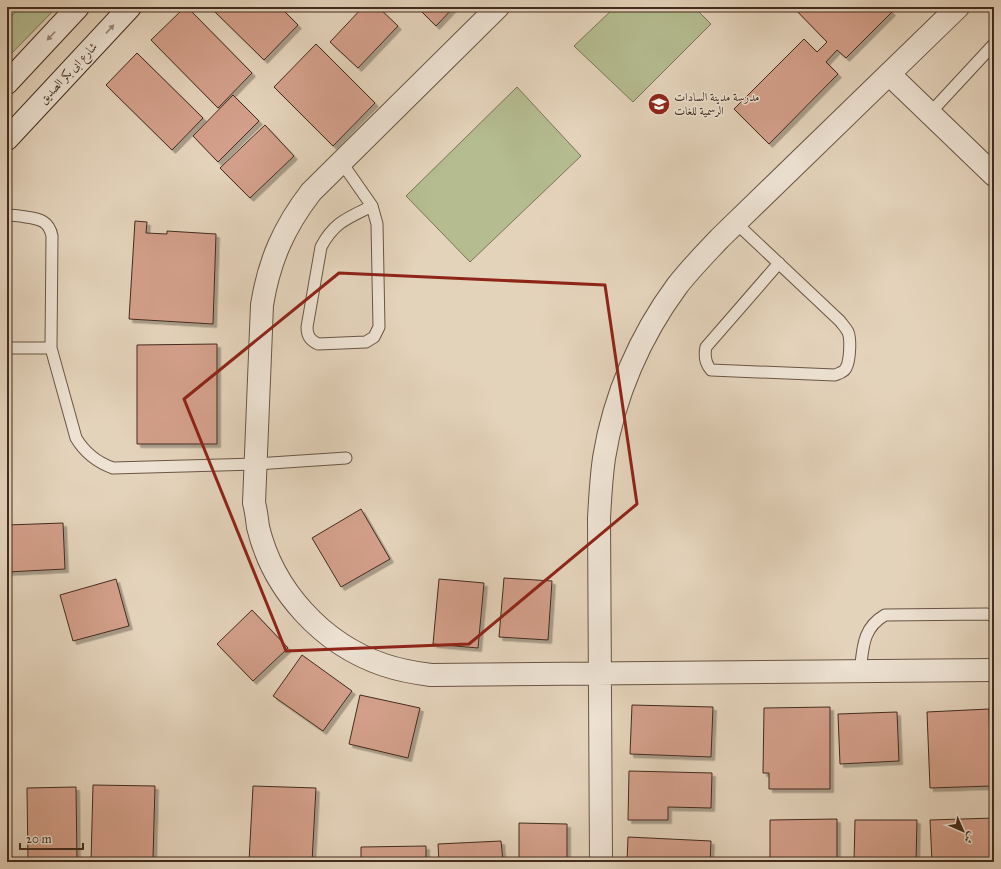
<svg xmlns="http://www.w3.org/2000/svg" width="1001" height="869" font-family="'IM FELL Great Primer',Amiri,serif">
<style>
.green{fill:#b4bc90;stroke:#7b7457}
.building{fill:#d39f8a;stroke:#422b1e;filter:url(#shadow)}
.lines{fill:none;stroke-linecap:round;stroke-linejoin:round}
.service-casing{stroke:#6a5545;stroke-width:13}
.minor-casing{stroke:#6a5545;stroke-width:24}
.secondary-casing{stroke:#422b1e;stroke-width:24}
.service{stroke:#ede2d3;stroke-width:11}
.minor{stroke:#ede2d3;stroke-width:22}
.secondary{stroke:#ede2d3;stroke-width:22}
.oneway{fill:#988678}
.marked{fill:none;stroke:#8f2418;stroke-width:3;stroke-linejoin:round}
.labels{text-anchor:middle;stroke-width:3;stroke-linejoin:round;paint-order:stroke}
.street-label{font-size:12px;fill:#422b1e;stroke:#ede2d3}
.poi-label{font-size:12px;fill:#422b1e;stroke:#ede2d3;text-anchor:start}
</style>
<defs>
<filter id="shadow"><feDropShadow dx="3.5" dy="3.5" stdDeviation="0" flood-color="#0004"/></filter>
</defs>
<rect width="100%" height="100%" fill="#e4d3bb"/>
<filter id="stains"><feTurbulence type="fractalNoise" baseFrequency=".005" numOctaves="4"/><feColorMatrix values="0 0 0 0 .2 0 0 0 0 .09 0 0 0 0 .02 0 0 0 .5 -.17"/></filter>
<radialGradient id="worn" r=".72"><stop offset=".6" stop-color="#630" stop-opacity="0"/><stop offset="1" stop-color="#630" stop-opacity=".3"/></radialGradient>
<path class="green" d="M20,7H57L7,58V21Z
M615,7H694L711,24L633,102L574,46Z
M517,87L581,156L470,262L406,196Z"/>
<path class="building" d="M185,7H187L252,73L218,108L151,40Z
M210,7H280L298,25L264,60Z
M363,7H378L398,26L358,68L330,42Z
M417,7H454L436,26Z
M793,7H887L892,12L846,58L837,50L826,62L838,74L769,144L734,109L804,39L817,52L827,42Z
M316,44L375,103L333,146L274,87Z
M137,53L203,118L172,150L106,85Z
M233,95L259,121L218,162L193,136Z
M265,125L294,156L250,198L220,168Z
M135,221L147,222L146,233L167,234V231L216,234L213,324L129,319Z
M217,344V444H137V345Z
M361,509L390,559L341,587L312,538Z
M63,523L65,569L7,572V525Z
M504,578L552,581L548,640L499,637Z
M116,579L129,626L73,641L60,595Z
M439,579L484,583L478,648L433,644Z
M252,610L288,648L253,681L217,644Z
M302,655L352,691L323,731L273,696Z
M360,695L420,708L408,758L349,744Z
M632,705L713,707L711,757L630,754Z
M830,707V789H769V773H763L764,708Z
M989,709L991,786L930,788L927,712Z
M897,712L899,761L840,764L838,714Z
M629,771L712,773L711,808L668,807V820H628Z
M93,785L155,786L153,858H130V862H91Z
M253,786L316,788L312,862H249Z
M76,787L77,862H28L27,788Z
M994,818V862H932L930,820Z
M837,819V862H770V820Z
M855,820H917L916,862H854Z
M519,823L567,824V862H519Z
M628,837L711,841L710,862H627Z
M501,841L503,862H439L438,844Z
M426,846V862H361V847Z"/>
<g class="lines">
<g class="service-casing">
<path id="service" d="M930,113L994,44
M342,163L372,206L377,224L379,327L374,337L366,342L318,344C310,340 307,336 307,327L321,247C334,222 348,218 372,206
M7,215C13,215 20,216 26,217C40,219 49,221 52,236L51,348L76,438C85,453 96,462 113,468L256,464L346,458
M736,223L840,321C843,325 846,328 848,332C851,339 850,361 846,368C844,372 840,373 835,375L711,370C705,363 704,356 706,347L779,263
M7,348H51
M860,672C863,649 862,628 885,615L987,614L994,616"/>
</g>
<g class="minor-casing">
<path id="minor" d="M498,7L311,192C284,227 269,261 262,305L254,503C256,510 257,519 258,527C273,590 322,644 384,665C399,670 415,673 431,675L994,670
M889,74L994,175
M601,862L599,519C600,499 601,479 604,458C614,396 640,336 677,286C690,269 705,254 720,238L958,7"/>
</g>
<g class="secondary-casing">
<path id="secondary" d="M7,83L78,7
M7,139L130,7"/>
</g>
<use href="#service" class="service"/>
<use href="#minor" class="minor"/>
<use href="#secondary" class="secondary"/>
</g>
<defs><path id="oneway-solid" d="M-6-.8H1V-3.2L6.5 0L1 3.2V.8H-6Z"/></defs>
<g class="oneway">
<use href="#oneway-solid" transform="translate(110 29) rotate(-47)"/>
<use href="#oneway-solid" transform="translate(51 36) rotate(133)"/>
</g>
<path class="marked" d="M339,273L605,285L637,504L469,644L286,651L184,399Z"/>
<defs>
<g id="school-disc" transform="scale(1.15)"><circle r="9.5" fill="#8f2418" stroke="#ede2d3"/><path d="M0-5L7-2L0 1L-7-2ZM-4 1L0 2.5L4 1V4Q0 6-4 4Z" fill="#fff"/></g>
</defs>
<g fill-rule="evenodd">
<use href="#school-disc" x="659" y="104"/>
</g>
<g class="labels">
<g class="street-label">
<text transform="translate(68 73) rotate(-47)" y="4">شارع ابى بكر الصديق</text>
</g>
<g class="poi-label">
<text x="674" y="101">مدرسة مدينة السادات<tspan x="674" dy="14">الرسمية للغات</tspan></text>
</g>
</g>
<rect width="1001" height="869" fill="none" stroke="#e4d3bb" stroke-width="24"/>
<rect x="8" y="8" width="985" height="853" fill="none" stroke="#422b1e" stroke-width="2"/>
<rect x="12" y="12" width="977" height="845" fill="none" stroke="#422b1e"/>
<g transform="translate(963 831) rotate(135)" stroke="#ede2d3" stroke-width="3" paint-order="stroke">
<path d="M0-3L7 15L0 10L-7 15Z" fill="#422b1e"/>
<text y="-6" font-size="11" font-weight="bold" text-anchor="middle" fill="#422b1e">ش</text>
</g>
<path d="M20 843v6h63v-6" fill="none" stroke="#422b1e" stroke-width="2"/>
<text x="26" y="843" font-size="12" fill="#422b1e" stroke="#ede2d3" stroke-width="3" paint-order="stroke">20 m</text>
<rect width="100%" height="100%" filter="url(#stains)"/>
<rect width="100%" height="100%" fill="url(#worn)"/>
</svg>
